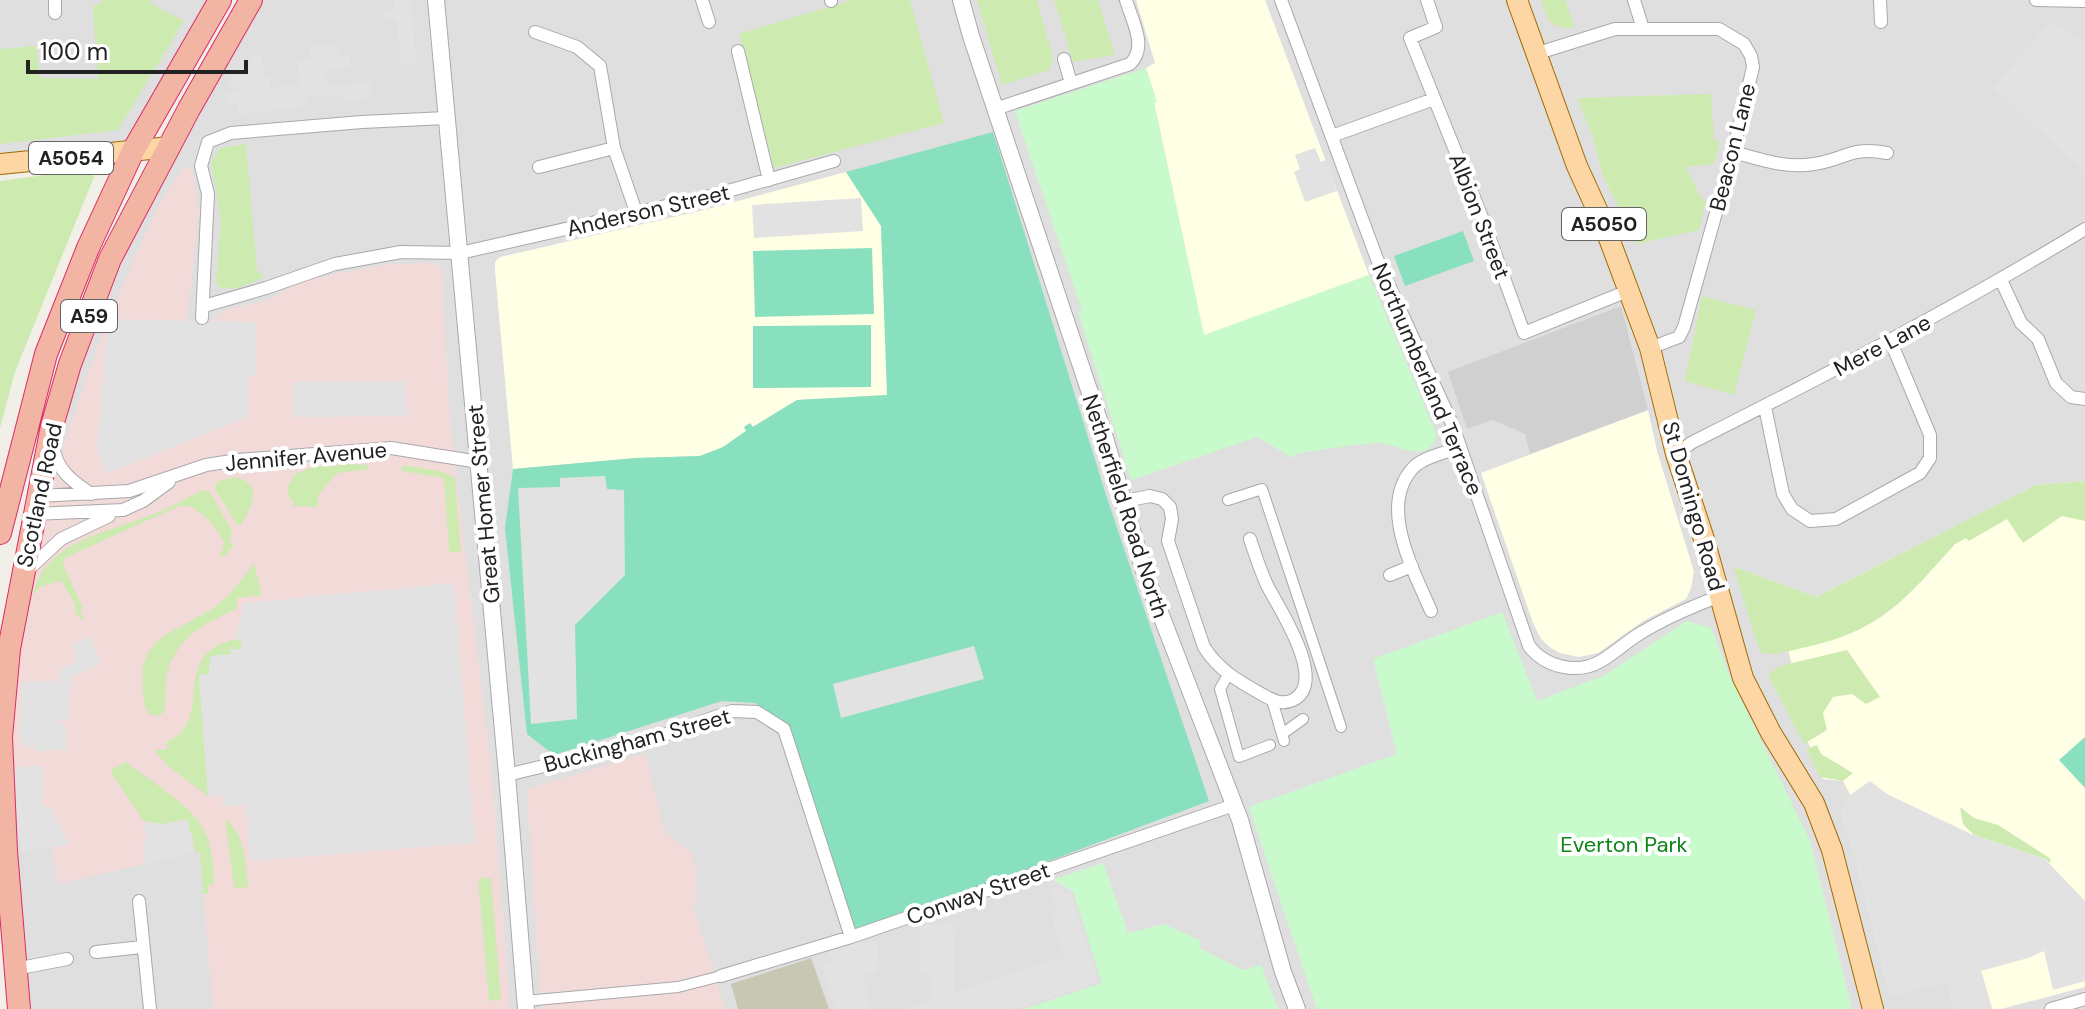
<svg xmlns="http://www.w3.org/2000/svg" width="2085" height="1009" font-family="'DM Sans',sans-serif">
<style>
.residential{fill:#e0dfdf}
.commercial{fill:#f2dad9}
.education{fill:#ffffe5}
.religious{fill:#d0d0d0}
.construction{fill:#c7c7b4}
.grass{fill:#cdebb0}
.park{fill:#c8facc}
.pitch{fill:#88e0be}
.parking{fill:#e2e2e2}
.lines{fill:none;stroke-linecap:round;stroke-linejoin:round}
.pedestrian-casing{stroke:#a9a9a9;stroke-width:12}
.minor-casing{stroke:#a9a9a9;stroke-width:14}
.tertiary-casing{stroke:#a9a9a9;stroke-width:18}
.primary-casing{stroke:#a06b00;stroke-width:22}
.trunk-casing{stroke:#dc2a67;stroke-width:24}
.pedestrian{stroke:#fff;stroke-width:10}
.minor{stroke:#fff;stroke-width:12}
.tertiary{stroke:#fff;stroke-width:16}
.primary{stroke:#fcd6a4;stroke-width:20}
.trunk{stroke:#f2b4a3;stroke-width:22}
.labels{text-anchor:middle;stroke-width:8;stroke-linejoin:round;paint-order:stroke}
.shield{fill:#fff;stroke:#646464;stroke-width:2}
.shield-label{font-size:20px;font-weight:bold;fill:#222}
.street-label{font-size:22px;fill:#222;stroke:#fff}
.park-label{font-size:22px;fill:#0c8416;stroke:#fff}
</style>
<rect width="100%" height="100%" fill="#f2efe9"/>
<path class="residential" d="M0,0H220L133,151L0,164Z
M251,0H2085V1009H19L1,769L70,364Z"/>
<path class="commercial" d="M192,168L199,211L187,320H214L222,311L268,300L300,282L344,272L391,264L430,263L441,267L451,432L492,776L510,1009H213L200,851L58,884L52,847L21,851L10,736L15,671L37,559L67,434L108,319L156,210L182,169Z
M645,754L664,830L684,849L692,851L696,877L694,911L725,1009H541L527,789Z"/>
<path class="education" d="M1136,0H1265L1369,275L1204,336L1154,102L1156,101L1146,68L1155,63Z
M846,172L881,226L888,395L797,400L752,427L750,424L746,431L723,447L700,456L636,458L513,469L495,271V262L500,257L704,210Z
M1648,410L1657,451L1694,572L1691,588L1686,599L1643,621L1598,653L1579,657L1560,653L1551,648L1541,639L1533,623L1481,473Z
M2085,481V987L2001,1009H1992L1982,974L1890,995L1854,852L1841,814L1850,795L1843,781L1823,779L1783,681L1792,665L1788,650L1735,567L1816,597L2036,485Z"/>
<path class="religious" d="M1621,306L1648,410L1530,454L1525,434L1493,420L1467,429L1448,372Z"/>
<path class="construction" d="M811,958L829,1009H738L731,984Z"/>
<path class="grass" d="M103,0H151L150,3L184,21L118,130L0,144V49L36,46L40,78L98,79L93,7Z
M852,0H910L944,123L774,168L739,34Z
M977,0H1037L1053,58L1049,70L1002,85Z
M1054,0H1098L1115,55L1073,62Z
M1541,0H1565L1575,28C1550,28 1548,22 1541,0Z
M1711,94L1714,139L1720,142L1714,164L1686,167L1701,198L1706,200L1699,230L1637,244L1603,176L1592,134L1577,98Z
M246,144L257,271L264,277C250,284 234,292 219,287L216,281L221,221L211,162L221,148Z
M90,169L94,177L15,372L0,428V181Z
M1702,296L1756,310L1734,395L1685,381Z
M350,464L366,465L370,469L337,473L318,495V507L292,506L294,502C283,494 288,481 297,473L313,467Z
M402,465L440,471L455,478L461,552H449L444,478L402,471Z
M233,477C265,482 252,506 241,525H237L215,489L217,482Z
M2085,481V521L2062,516L2023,543L2007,519L1969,541L1966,538L1955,544C1905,600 1880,632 1802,648C1787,651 1774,657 1760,652L1734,569L1735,567L1816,597L2036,485Z
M203,490L210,492L232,531L230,542L234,545L223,557L219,555L223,550L224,541C214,526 199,503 179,506L65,558L63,564L83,609L80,611L86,623L75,613V604L61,581L41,586L33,595C45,542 103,534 146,517C166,510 184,499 203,490Z
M254,563L262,595L237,598V608C206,624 176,636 167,674C164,687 167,700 164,712L158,716L149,714C143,705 143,695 143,684C138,633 185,630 217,605C232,593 243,579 254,563Z
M236,639L242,641V649L211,667L209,674L199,675L208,796L170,768L154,750L167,749V741C217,723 166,654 236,639Z
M1847,650L1880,697L1866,704L1852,694L1833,697L1823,713L1827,730L1804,744L1768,675L1780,666Z
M1817,745L1821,754L1853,773L1843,781L1820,777L1806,749Z
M126,762C150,781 194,806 206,834C213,849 213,867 214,884L208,885L209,894H203L200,851L195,852L191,832L163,824H152L143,820L110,771Z
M1960,807L1974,818L1998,825L2051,859L2050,863L2045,859L1974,835L1963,824Z
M225,818C246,836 246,862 248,887L234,888Z
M491,878L501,1000L489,1001L478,879Z"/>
<path class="park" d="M1146,68L1157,102L1154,103L1204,335L1369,275L1437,435C1427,468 1394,441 1375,443C1350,445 1323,450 1298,453L1292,458L1258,437L1131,480L1078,312L1082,311L1015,111Z
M1502,612L1537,701L1603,676L1687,621L1711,628L1730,677L1810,841L1852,1009H1317L1249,807L1397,754L1373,659Z
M1103,863L1128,933L1164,924L1201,941L1200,948L1242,970L1261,965L1278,1009H1024L1102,983L1073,891L1053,880Z"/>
<path class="pitch" d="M993,132L1107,498L1209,801L854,934L785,725L755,703L722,701L554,755L527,734L505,528L513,469L636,458L700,456L723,447L746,431L744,427L750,423L753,427L797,400L887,395L881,226L846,172Z
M1463,231L1474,261L1405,286L1394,256Z
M872,248L874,314L755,317L753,251Z
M871,325V387L753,388V326Z
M2085,737V788L2059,760Z"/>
<path class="parking" d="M394,0H411L416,64L401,66L397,19L385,20L384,10L394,9Z
M2052,21L2085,42V172L1993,87Z
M337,45L338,55L349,54L350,68L327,70L323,79L326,83L335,85L371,82L372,91L365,100L347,101L339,94L307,98V107L239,114L238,103H226L225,93L239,91L228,84L242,61L252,66L251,55L262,54L264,77H270V87L300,85L298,60L311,59L310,47Z
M1315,148L1321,162L1326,160L1337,191L1305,202L1294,172L1300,169L1295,155Z
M861,198L863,231L754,238L752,205Z
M108,319L256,322V376H248V417L106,474L97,448Z
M406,381L407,416L294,417L293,382Z
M605,476L607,489L624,490L625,575L575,625L577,719L531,724L518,488L560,487V478Z
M454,583L475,843L250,861L246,805L223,807L222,795L208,796L199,675L209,674L210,656L231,654V649H242L241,642L236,639L240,614L243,613V603Z
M90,637L101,664L71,678L69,719L59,720L66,728V750L34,751V745L25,749L19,734L22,682L58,681L62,668L77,661L72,645Z
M974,646L984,679L841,718L833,684Z
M42,765V805L51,809L70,845L21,851L13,768Z
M1870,781L1887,794L1971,834L2045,859L2085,901V981L2053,990L2044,951L2028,958L1981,971L1992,1009H1953L1948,988L1951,986L1950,982L1890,995L1854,852L1841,814L1850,795Z
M187,819L195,852L145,864L143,851L146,834L143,826L148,822L163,824Z
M1061,886L1064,894L1071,892L1099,982L1014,1009H903L932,999L931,973H921L920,925L953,923L955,992L1064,957L1051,915L1057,913L1049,890Z
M879,941L877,971L862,977L872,1009H835L821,965L831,962L828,952L859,942Z"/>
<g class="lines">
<g class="pedestrian-casing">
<path id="pedestrian" d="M1228,500L1262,489L1341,727
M1228,675L1220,689L1239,757L1270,745
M1272,700L1284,741
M1282,734L1303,719
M525,1001L678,987L721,976"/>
</g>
<g class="minor-casing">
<path id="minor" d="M55,0V13
M702,0L709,22
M831,0V1
M1281,0L1377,259L1453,426L1529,646C1545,667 1577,675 1601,661C1613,654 1624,644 1636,636C1662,619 1691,607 1720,596
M1427,0L1436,27L1410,38L1483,220L1524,333L1630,290
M1634,0L1643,29
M1880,0L1881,22
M2036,0L2085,1
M535,32L577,47L600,66L614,148L636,212
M738,51L769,180
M1535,54L1615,29H1719L1744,44L1751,56L1753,67L1733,152L1684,327L1679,337L1650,348
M1064,59L1071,83
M995,109L1130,64C1148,47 1132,21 1126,0
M1332,136L1434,99
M1733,152C1759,159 1786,169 1814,164C1847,159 1850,146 1887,153
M539,167L614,148
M2001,280L2021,323L2038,339L2056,383L2071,397L2085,399
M204,306L266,288L335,264L401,252L460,253L714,195L834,161
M202,318L208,194L201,166L208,142L231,133L362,122L446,118
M1765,407L1783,494L1792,509L1810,521L1836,519L1920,473L1930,458V435L1891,342
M53,445C56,470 72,481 91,494
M1676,454L1691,443C1825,376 1957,307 2085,229
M38,496L129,491L206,465L238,460L391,448L479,462
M1123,506L1135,499L1150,496L1162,499L1170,507L1172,519L1168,541L1204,647C1219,671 1240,682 1265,696C1274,701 1283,705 1293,700C1329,682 1278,607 1267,585C1260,570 1255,554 1250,539
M34,514L123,510L143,501L169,482
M29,569L61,539L109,516
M1390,575L1412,566
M1431,611C1414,571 1376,504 1415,466C1425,457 1447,452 1460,447
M507,775L647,741L732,711L757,712L784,729L851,937
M139,901L150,1009
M96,952L142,947
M15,969L67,959
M721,976L851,937L1234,805
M2051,1009L2085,999"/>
</g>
<g class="tertiary-casing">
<path id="tertiary" d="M436,0L507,775L526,1009
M961,0L971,36L1105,438L1144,571L1240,820L1283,972L1297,1009"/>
</g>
<g class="primary-casing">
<path id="primary" d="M1517,0L1577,166L1604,225L1650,348L1676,454L1703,536L1743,678L1771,733L1814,803L1832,850L1873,1009
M0,164L170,147"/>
</g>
<g class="trunk-casing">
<path id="trunk" d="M0,533L46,354L88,248L133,151L220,0
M19,1009L6,851L1,737L9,649L52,426L70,364L110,259L189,109L251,0"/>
</g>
<use href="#pedestrian" class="pedestrian"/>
<use href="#minor" class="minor"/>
<use href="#tertiary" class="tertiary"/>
<use href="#primary" class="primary"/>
<use href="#trunk" class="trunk"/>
</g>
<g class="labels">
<g class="shield">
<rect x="29" y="142" width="84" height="32" rx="6"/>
<rect x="1562" y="208" width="84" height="32" rx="6"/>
<rect x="61" y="300" width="56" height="32" rx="6"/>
</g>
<g class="shield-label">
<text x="71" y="165">A5054</text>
<text x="1604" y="231">A5050</text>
<text x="89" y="323">A59</text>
</g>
<g class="street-label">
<text transform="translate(1732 147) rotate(-76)" y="8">Beacon Lane</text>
<text transform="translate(648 210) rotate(-13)" y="8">Anderson Street</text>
<text transform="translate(1480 216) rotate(69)" y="8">Albion Street</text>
<text transform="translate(1882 345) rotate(-28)" y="8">Mere Lane</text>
<text transform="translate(1428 379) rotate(67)" y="8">Northumberland Terrace</text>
<text transform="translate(306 456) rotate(-5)" y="8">Jennifer Avenue</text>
<text transform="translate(39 495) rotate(-78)" y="8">Scotland Road</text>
<text transform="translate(483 504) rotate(-95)" y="8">Great Homer Street</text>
<text transform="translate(1126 506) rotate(72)" y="8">Netherfield Road North</text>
<text transform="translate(1694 506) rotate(74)" y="8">St Domingo Road</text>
<text transform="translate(637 740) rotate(-15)" y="8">Buckingham Street</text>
<text transform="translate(978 893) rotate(-19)" y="8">Conway Street</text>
</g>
<g class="park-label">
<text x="1624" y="852">Everton Park</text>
</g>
</g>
<path d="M28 60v12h218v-12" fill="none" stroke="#222222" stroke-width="4"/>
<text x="40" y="60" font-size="24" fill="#222222" stroke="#ffffff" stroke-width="6" paint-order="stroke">100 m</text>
</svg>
